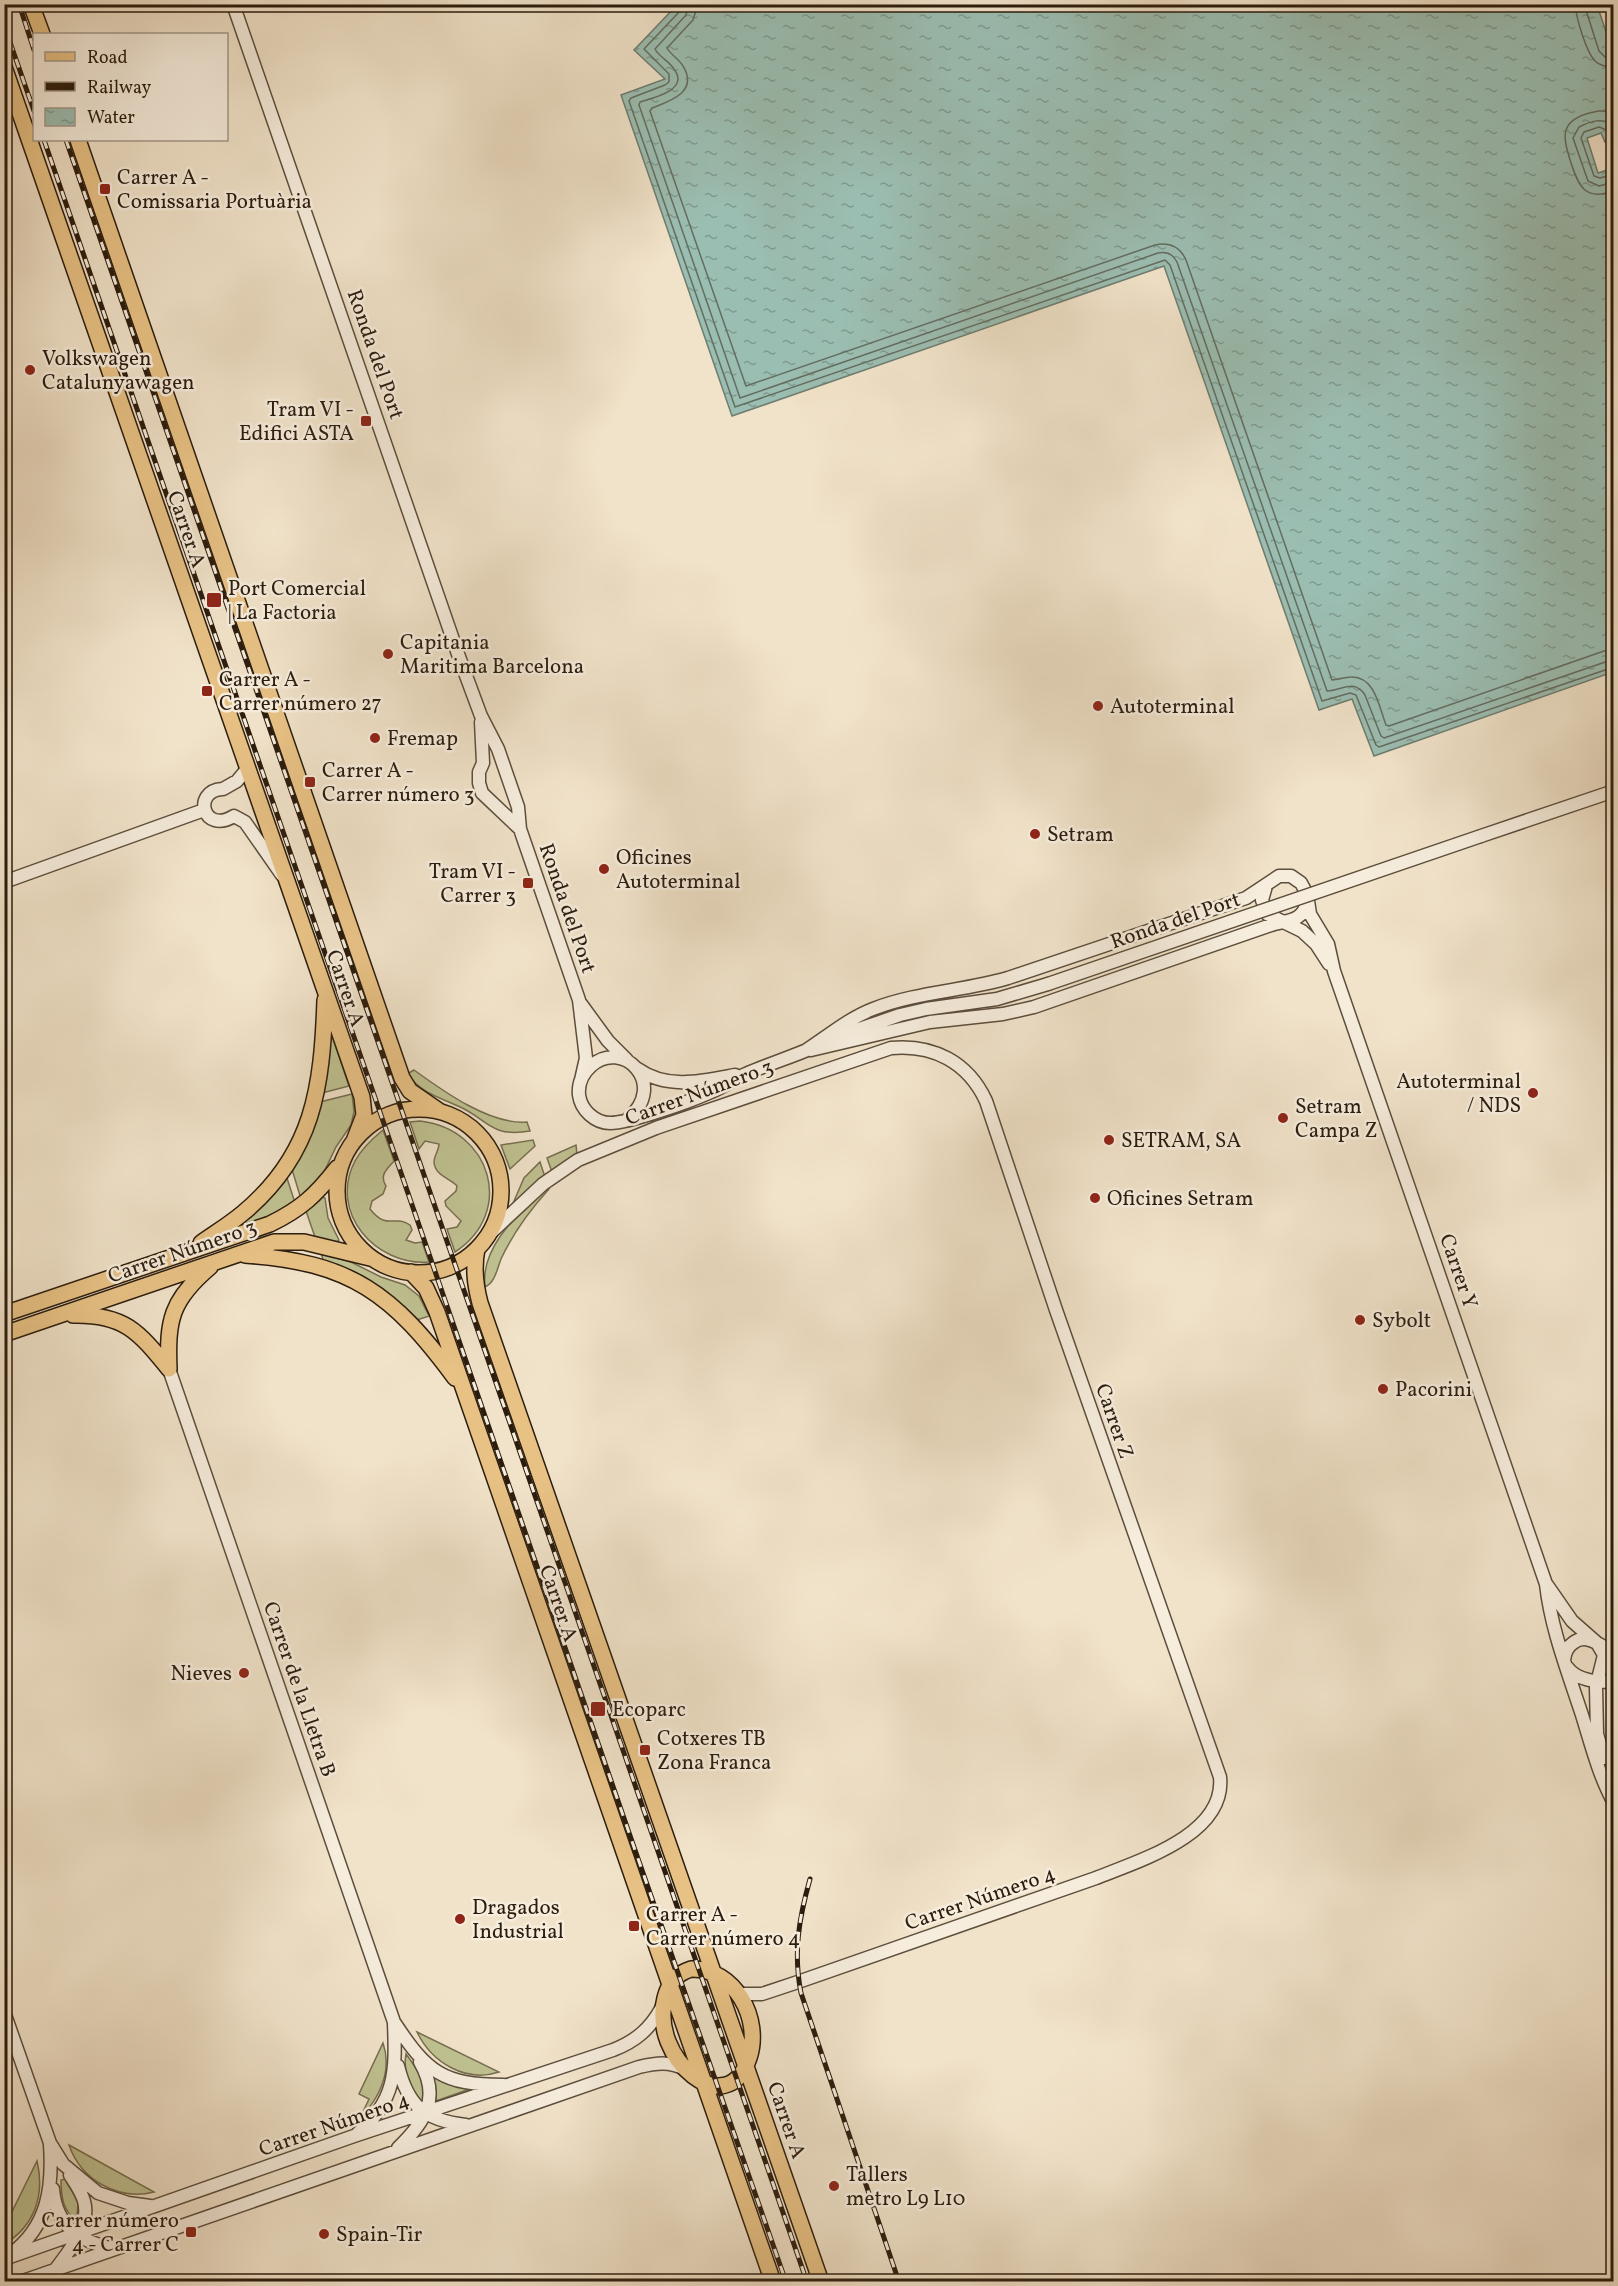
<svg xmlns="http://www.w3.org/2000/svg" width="1618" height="2286" font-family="Vollkorn,serif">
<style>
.grass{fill:#c0c292;stroke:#766f50;stroke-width:1.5}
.water{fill:url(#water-ripples);stroke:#6e7d70;stroke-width:1.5}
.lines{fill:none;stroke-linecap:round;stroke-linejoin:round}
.shore{stroke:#636d60;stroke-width:1.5}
.minor-casing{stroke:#5c4e3c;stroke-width:15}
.major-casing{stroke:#2b1c0d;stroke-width:18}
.minor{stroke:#f6eddd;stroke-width:12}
.major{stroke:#e8c285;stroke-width:15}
.rail-casing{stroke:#2b1c0d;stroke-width:5}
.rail{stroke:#f6eddd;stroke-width:3;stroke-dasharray:9;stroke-linecap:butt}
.minor-bridge-casing{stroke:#5c4e3c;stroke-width:15;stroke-linecap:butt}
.minor-bridge{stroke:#f6eddd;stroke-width:12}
.poi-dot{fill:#8f2418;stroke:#f6eddd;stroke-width:2}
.labels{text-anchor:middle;stroke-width:5;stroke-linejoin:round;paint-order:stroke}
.poi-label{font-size:21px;fill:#2b1c0d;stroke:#f6eddd;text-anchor:start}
.street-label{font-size:21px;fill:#2b1c0d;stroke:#f6eddd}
</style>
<defs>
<pattern id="water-ripples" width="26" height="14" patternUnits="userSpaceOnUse" patternTransform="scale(1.5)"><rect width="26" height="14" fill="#9bbeb2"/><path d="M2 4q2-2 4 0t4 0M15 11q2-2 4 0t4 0" fill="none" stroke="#7f9a8f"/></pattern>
</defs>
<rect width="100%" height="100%" fill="#f1e3ca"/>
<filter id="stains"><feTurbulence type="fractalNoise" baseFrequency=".00333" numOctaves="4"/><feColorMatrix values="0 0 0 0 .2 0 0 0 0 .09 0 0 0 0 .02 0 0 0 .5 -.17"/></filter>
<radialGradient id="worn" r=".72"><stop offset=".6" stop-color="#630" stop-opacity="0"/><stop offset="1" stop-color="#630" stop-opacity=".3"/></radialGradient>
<path class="grass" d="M330,1030L349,1086L322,1093Z
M414,1070C443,1091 490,1125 527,1122L530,1131C490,1138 488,1119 458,1106C436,1096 423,1094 407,1074Z
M352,1094L354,1112L351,1125L336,1147L323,1174L301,1199L291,1166L320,1102Z
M420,1121C491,1129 516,1212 455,1252L447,1229L457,1227L461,1221L446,1206L445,1201L456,1191L457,1186C450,1178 435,1176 434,1162C434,1156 439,1150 439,1144L425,1141L419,1149L410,1122Z
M383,1130L394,1161C387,1169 379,1175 386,1186L383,1194L372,1201L370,1209C387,1231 395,1214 410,1225L412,1230L406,1240L415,1243L422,1242L429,1262C376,1266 328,1213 355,1161C362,1148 372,1139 383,1130Z
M533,1140L535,1146L510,1169L501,1145Z
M576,1145L577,1155L552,1172L547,1158Z
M540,1162L545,1177L511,1208L524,1178Z
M286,1175L295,1203L248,1228L222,1233Z
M548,1185L549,1189C530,1210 513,1233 501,1259C497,1269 495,1283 485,1287C480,1245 521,1212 548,1185Z
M322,1197L325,1198L328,1218L339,1240L337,1242L315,1237L306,1211Z
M321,1253L351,1262L381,1277L405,1285L419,1296L429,1316L414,1321L324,1263Z
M417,2032L499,2072C466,2083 432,2063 417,2032Z
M383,2043C394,2075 374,2114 344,2126L350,2114L358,2117L361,2116L369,2099L359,2094Z
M406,2054C418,2070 427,2082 422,2103C409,2092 403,2071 406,2054Z
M431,2073L453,2085L470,2089L436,2101V2089Z
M69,2145L154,2192C118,2201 81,2180 69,2145Z
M37,2161C45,2195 35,2225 5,2244V2226Z
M65,2179L78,2201L77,2221C63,2211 61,2197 61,2180Z"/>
<path class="water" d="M677,5H1597L1613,52V139L1605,142L1601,133L1587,138L1598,173L1613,168L1608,153L1613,151V672L1374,756L1352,699L1319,710L1164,266L732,416L621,95L665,79L634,50Z"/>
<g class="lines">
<path class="shore" d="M681,4L680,11L644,49L669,74V82L665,85L631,98L629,101L735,407L1165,260L1170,265L1322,701L1350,693L1356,695L1376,745L1379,747L1614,667
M689,4L686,15L655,49C659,57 669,61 674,69C690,90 653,98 640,102L639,105L740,398L1158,253C1167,251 1173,254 1177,262L1327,691C1341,691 1354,678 1365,695L1381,736L1384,738L1614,659
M698,4L693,20L667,48C671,55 679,59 683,66C699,92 670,101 652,108L650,111L746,386L1155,245C1169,242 1180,247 1186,260L1332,680C1338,680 1344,677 1351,677C1375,676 1379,707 1386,725L1389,726L1604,651L1614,650
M1575,4C1576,17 1586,52 1595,61C1600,66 1607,67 1614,67
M1584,4L1599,51L1605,57L1614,58
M1614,114C1604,109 1596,111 1586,114C1558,123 1564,140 1571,163C1579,187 1585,201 1614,191
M1614,126C1602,117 1591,121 1579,127L1573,138L1588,181L1599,186L1614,182
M1614,133L1599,127L1584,132L1581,138L1594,176L1600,178L1614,174"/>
<g class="minor-casing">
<path id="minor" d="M233,4L458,654L481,716L498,749L518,807L520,829L579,1000L586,1058L581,1080
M481,722L483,763L479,772V783L482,793L520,829
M222,789C192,791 203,835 234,816L245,822L282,875
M223,789L237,781L247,769
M1481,836L1614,791
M4,882L204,810
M1266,886L1262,900L1267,914L1302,931L1316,944L1329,964
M581,1004L608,1041L627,1060
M836,1037L900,1015L926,1009L997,999L1048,984
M811,1050L930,1022L1003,1014L1034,1007L1271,925C1287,920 1303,922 1307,902
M805,1051C827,1037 849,1018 873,1009C916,992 964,991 1008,978L1246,898L1279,876H1291L1301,883L1307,894L1310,914L1328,944L1334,971L1546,1584C1551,1629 1568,1672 1582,1715C1591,1744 1599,1776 1614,1803
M638,1069C667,1090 703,1081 735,1075
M628,1119C669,1083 622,1038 591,1066C582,1074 578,1084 579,1095C581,1110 595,1123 610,1123C630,1123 691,1101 711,1092C724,1087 735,1078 748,1073C769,1064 791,1057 812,1048
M483,1240L543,1184L578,1160L656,1128L891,1048C933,1044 968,1062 986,1101L1056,1310L1220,1777C1226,1835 1138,1861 1096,1878L798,1982L762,1994H739
M169,1369L394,2022C427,2072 442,2085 504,2085
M1547,1585L1572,1621L1597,1643L1604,1655L1596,1687L1597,1734L1604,1758
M1564,1660C1565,1652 1567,1647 1573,1643C1587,1632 1601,1647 1614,1652
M1567,1667C1577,1681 1597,1682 1614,1682
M4,2012L50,2143L63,2164L98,2193L128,2203L150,2206
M398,2066C408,2106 424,2120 466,2125
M357,2134C396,2101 396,2071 394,2023
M398,2148C425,2122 441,2098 420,2062
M53,2189C56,2227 81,2242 114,2249
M11,2254C48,2226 53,2188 50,2144
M4,2259L354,2136L613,2050C636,2041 650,2029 662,2007
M55,2270C69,2251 91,2226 84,2201C81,2191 75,2183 70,2175
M20,2282L639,2067C656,2063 669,2061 685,2069"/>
</g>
<g class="major-casing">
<path id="major" d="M31,4L42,34
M4,67L362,1097L364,1115L354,1141
M78,140L402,1078L410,1091L439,1111
M337 1191a82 82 0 1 1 164 0a82 82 0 1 1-164 0Z
M201,1243C215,1233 230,1224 243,1213C314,1154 322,1087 325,1000
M477,1249C473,1268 475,1284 480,1303L821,2282
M245,1255C351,1262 393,1294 455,1378
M411,1272L426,1288L437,1312L773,2282
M4,1314L270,1224C301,1209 316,1195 337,1168
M73,1315C124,1314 138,1331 169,1369
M4,1334L274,1242H304L370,1258
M169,1369C167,1320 171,1300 210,1267
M691,1969C735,1968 762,2019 749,2058C727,2125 649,2058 665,1998C669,1982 676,1974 691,1969Z"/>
</g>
<use href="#minor" class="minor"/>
<use href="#major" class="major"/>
<g class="rail-casing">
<path id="rail" d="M19,4L34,50
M4,25L34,111
M44,140L635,1850L786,2282
M66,140L807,2282
M810,1879C799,1918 793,1953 801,1993L899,2282"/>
</g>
<use href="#rail" class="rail"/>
<g class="minor-bridge-casing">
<path id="minor-bridge" d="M1048,984L1481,836"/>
</g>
<use href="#minor-bridge" class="minor-bridge"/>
</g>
<g class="poi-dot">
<rect x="99" y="183" width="12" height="12" rx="3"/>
<circle cx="30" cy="370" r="6"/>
<rect x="360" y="415" width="12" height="12" rx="3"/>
<rect x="206" y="592" width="16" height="16" rx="3"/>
<circle cx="388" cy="654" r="6"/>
<rect x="201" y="685" width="12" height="12" rx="3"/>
<circle cx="1098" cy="706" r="6"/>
<circle cx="375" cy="738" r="6"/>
<rect x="304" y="776" width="12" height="12" rx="3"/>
<circle cx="1035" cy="834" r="6"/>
<circle cx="604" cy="869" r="6"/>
<rect x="522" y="877" width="12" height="12" rx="3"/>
<circle cx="1533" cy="1093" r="6"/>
<circle cx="1283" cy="1118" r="6"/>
<circle cx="1109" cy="1140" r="6"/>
<circle cx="1095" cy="1198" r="6"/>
<circle cx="1360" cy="1320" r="6"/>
<circle cx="1383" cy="1389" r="6"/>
<circle cx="244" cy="1673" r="6"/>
<rect x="590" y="1701" width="16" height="16" rx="3"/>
<rect x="639" y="1744" width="12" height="12" rx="3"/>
<circle cx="460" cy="1919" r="6"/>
<rect x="628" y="1920" width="12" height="12" rx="3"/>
<circle cx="834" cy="2186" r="6"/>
<rect x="185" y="2226" width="12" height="12" rx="3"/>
<circle cx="324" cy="2234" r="6"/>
</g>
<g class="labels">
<g class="poi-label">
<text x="117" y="184">Carrer A -<tspan x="117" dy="24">Comissaria Portuària</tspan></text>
<text x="42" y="365">Volkswagen<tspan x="42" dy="24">Catalunyawagen</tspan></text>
<text x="354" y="416" text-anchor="end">Tram VI -<tspan x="354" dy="24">Edifici ASTA</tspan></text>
<text x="228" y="595">Port Comercial<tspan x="228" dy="24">| La Factoria</tspan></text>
<text x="400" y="649">Capitania<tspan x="400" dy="24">Maritima Barcelona</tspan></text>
<text x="219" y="686">Carrer A -<tspan x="219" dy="24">Carrer número 27</tspan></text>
<text x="1110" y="713">Autoterminal</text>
<text x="387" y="745">Fremap</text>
<text x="322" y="777">Carrer A -<tspan x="322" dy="24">Carrer número 3</tspan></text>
<text x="1047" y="841">Setram</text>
<text x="616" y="864">Oficines<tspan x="616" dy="24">Autoterminal</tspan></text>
<text x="516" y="878" text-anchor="end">Tram VI -<tspan x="516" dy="24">Carrer 3</tspan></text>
<text x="1521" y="1088" text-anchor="end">Autoterminal<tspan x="1521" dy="24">/ NDS</tspan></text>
<text x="1295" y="1113">Setram<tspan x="1295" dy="24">Campa Z</tspan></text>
<text x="1121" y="1147">SETRAM, SA</text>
<text x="1107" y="1205">Oficines Setram</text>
<text x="1372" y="1327">Sybolt</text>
<text x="1395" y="1396">Pacorini</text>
<text x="232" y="1680" text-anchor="end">Nieves</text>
<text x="612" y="1716">Ecoparc</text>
<text x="657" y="1745">Cotxeres TB<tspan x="657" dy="24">Zona Franca</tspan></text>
<text x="472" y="1914">Dragados<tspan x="472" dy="24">Industrial</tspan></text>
<text x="646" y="1921">Carrer A -<tspan x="646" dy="24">Carrer número 4</tspan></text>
<text x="846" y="2181">Tallers<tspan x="846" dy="24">metro L9 L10</tspan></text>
<text x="179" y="2227" text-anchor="end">Carrer número<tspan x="179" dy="24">4 - Carrer C</tspan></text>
<text x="336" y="2241">Spain-Tir</text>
</g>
<g class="street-label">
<text transform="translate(376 354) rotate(71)" y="7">Ronda del Port</text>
<text transform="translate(187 529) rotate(71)" y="7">Carrer A</text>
<text transform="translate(568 908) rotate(71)" y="7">Ronda del Port</text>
<text transform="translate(1175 920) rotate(-19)" y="7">Ronda del Port</text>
<text transform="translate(346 988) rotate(71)" y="7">Carrer A</text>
<text transform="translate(699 1092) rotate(-20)" y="7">Carrer Número 3</text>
<text transform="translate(182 1251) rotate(-19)" y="7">Carrer Número 3</text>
<text transform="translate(1459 1271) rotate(71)" y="7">Carrer Y</text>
<text transform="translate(1115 1421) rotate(71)" y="7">Carrer Z</text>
<text transform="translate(559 1603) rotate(71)" y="7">Carrer A</text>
<text transform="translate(300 1689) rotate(71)" y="7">Carrer de la Lletra B</text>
<text transform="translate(980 1898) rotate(-19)" y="7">Carrer Número 4</text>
<text transform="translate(787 2120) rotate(71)" y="7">Carrer A</text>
<text transform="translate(334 2124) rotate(-19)" y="7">Carrer Número 4</text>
</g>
</g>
<rect width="1618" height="2286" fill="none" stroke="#f1e3ca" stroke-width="24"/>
<rect x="6" y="6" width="1606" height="2274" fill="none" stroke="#2b1c0d" stroke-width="3"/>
<rect x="12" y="12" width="1594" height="2262" fill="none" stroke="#2b1c0d" stroke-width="1.5"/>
<rect x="33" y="33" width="195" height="108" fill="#f6eddd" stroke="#a5998a" stroke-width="1.5"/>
<rect x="45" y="52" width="30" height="9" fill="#e8c285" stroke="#a5998a" stroke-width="1.5"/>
<text x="87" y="63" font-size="18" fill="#2b1c0d">Road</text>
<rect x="45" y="82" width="30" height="9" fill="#2b1c0d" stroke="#a5998a" stroke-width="1.5"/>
<text x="87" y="93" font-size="18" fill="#2b1c0d">Railway</text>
<rect x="45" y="108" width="30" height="18" fill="url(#water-ripples)" stroke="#a5998a" stroke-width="1.5"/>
<text x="87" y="123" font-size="18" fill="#2b1c0d">Water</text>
<rect width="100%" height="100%" filter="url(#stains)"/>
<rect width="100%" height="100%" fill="url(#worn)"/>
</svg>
